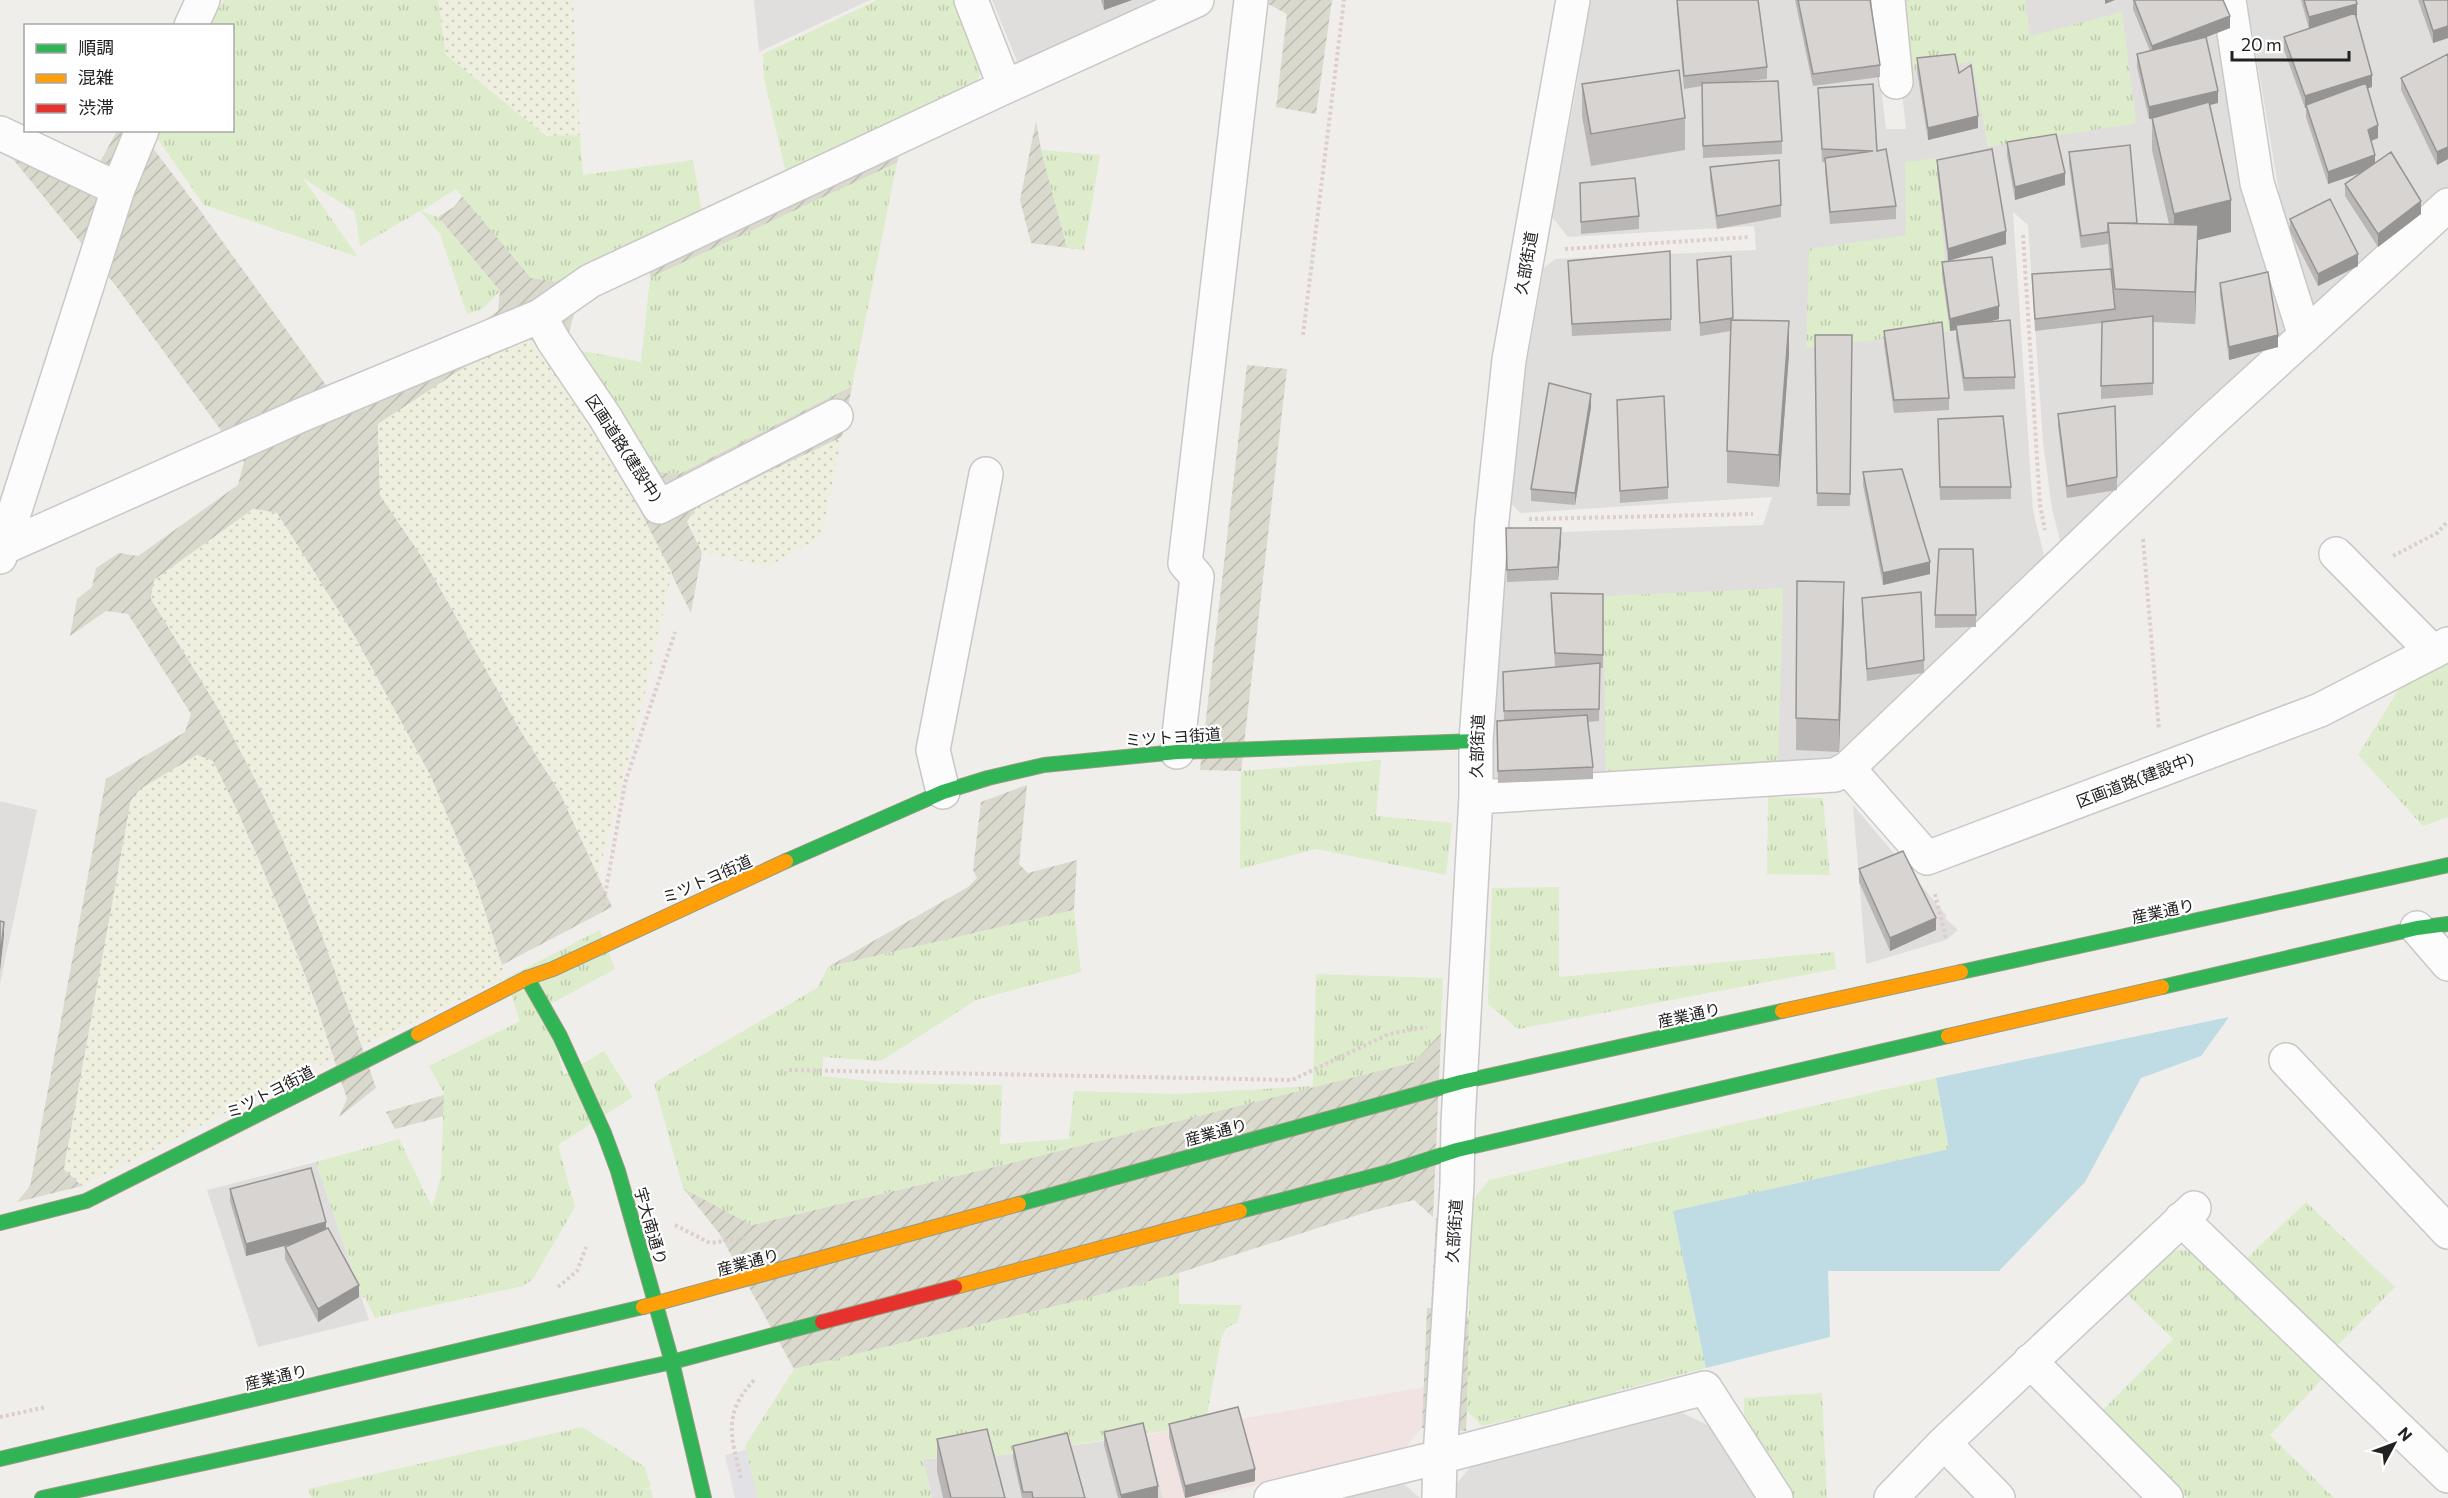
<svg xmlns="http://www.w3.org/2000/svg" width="2448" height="1498" font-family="Commissioner,'Noto Sans JP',sans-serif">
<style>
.residential{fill:#dfdedc}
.commercial{fill:#f1e3e1}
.construction{fill:url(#construction-furrows)}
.farmland{fill:url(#farmland-dots)}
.grass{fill:url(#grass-tufts)}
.parking{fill:#e0dfde}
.plaza{fill:#e2e1e5}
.water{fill:#bfdbe3}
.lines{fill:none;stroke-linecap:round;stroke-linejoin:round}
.street-casing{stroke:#c9c8c7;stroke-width:36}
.fast-casing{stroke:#999a82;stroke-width:16}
.slow-casing{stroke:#999a82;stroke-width:16}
.jam-casing{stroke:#999a82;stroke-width:16}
.path{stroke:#dccecd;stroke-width:4;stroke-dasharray:3 3;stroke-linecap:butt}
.street{stroke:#fdfcfc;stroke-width:33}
.fast{stroke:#30b455;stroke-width:14}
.slow{stroke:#ff9f0a;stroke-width:14}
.jam{stroke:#e5322d;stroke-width:14}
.wall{fill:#b9b6b5}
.shaded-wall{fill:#969493}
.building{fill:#d7d4d2;stroke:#969493;stroke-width:1.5}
.labels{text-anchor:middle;stroke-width:4.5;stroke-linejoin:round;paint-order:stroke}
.street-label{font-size:16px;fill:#222;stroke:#fff}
</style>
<defs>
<pattern id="construction-furrows" width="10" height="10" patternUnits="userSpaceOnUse" patternTransform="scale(1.5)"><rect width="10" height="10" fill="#d9d9cd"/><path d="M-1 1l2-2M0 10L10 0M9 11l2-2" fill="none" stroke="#babab0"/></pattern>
<pattern id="farmland-dots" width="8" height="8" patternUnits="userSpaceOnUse" patternTransform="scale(1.5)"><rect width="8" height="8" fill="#efefdf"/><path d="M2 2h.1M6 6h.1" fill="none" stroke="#cdcdbf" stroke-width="1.8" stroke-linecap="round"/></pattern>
<pattern id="grass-tufts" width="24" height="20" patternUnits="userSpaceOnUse" patternTransform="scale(1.5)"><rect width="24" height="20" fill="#ddeccb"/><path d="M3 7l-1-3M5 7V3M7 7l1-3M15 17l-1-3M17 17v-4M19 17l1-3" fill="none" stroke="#bdcaae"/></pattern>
</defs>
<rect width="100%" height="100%" fill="#f0eeeb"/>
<path class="residential" d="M992,0H1183L1030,69L1017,61Z
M1590,0H1871L1886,129H1906L1892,0H2225L2251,161L2285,333L2062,548L2052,509L2043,442L2028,225L2013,212L2033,511L2045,559L1829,767L1498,783L1491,776L1490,701L1506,534L1763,525L1772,497L1520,513L1508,500L1516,422L1544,268L1555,259L1756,250L1754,226L1568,237L1552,217L1576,90Z
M2247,0H2448V194L2312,319L2295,289Z
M0,801L37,810L0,984Z
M1853,805L1946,915V919L1958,930L1946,940L1866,964Z
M316,1162L369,1320L258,1347L207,1190Z
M1678,1411L1714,1428L1760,1498H1456L1457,1483L1475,1462Z
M1147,1435L1163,1498H932L923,1459L997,1456Z
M1404,1484L1420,1498H1343Z"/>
<path class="commercial" d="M1425,1387L1422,1428L1401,1453L1198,1498H1163L1147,1435Z"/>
<path class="construction" d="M1238,0H1332L1316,114L1276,107L1287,14L1261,0Z
M11,119L25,126L26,130L35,131L100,162L117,131H140L199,209L334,396L362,403L370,414L363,402L498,311L500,291L438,217L454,207L463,196L531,278L590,266L583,307L575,311L569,332L660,472L679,474L852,386L842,437L698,506L687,522L702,552L691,613L632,495L587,421L531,339L515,335L378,424L380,495L424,560L519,728L560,793L612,907L502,965L475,881L430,775L355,637L277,513L253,509L154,580L151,599L215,703L249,765L278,828L330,954L376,1088L339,1117L347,1099L316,1004L285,923L256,853L213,761L197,755L131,800L64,1169L82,1186L17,1202L30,1186L106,779L185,732L191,714L128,614L106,611L70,636L77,599L92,587L96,568L119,553L138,556L238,485L244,462L116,286L0,143V136Z
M1036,121L1041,150L1067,247L1084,250L1031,243L1020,200Z
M900,151L897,163L650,278V268Z
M1247,365L1287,369L1241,771L1200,770Z
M1027,785L1019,864L1028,873L1077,860L1074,910L828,967L968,887L977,878L973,870L981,802Z
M1441,1033L1433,1217L1414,1200L1370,1211L1179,1273L1077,1301L794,1369L719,1233L683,1188L752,1225L1015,1162L1414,1062Z
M535,1068L541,1090L395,1129L386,1112Z
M1436,1218H1471L1467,1317L1471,1318L1466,1431L1422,1428L1427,1308H1431Z"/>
<path class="farmland" d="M438,0H573L580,135L546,136L446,55Z
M515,334L531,339L587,421L632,495L672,573L645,693L598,875L560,793L519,728L424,560L380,495L378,424Z
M842,437L821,537L767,567L702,552L687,522L698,506Z
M254,509L277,513L355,637L430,775L475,881L506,978L362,1046L306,892L266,800L215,703L151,599L154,580Z
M197,755L213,761L238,812L285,923L334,1058L82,1186L64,1169L131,800L140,789Z"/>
<path class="grass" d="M224,0H438L446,55L546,136L580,135L583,175L693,160L703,219L556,282L531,278L456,189L421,211L438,217L500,291L482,309L467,314L440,234L420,211L360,246L355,212L303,178L358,257L204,205L152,131L232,130V26L210,25Z
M877,0H957L983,68L975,87L787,178L764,78L763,54Z
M1912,0H2025L2030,36L2122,12L2136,123L1988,147L1972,61L1895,74L1889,6Z
M1041,150L1100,155L1084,250L1067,247Z
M1937,158L1950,331L1806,348L1809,249L1906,235L1905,162Z
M897,163L852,386L679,474L660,472L582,351L641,362L650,278Z
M1783,588L1778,770L1606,779L1603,596Z
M2448,662V817L2423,826L2358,755L2399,689L2418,676Z
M1381,760L1376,816L1452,823L1446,875L1316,849L1240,869L1241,771Z
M1768,797L1823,798L1830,875L1767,874Z
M1559,887V977L1834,952L1836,969L1518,1029L1488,1004L1492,888Z
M1074,910L1081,972L976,1000L881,1061L823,1057L822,1076L887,1083L1002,1085L1000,1144L1069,1139L1074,1091L1175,1094L1313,1086L1316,974L1443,978L1441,1033L1414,1062L1015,1162L752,1225L683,1188L654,1083L817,988L828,967Z
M600,930L615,969L545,1007L564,1075L604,1051L633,1097L558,1145L575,1207L533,1279L523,1286L375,1318L365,1298L361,1296L316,1162L399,1139L432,1207L441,1177L444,1093L429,1066L520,1021L506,978Z
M1936,1078L1949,1149L1674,1211L1706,1368L1613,1392H1626L1482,1426L1467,1411L1471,1202L1489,1180Z
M2306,1202L2395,1287L2338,1345L2247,1258Z
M2179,1250L2194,1251L2325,1376L2270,1435L2334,1498H2187L2100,1413L2173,1339L2126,1293L2169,1252Z
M1179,1273V1304L1242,1305L1237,1323L1227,1327L1222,1336L1205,1425L997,1456L923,1459L932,1498H757L745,1446L794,1369L1077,1301Z
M1822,1393L1827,1498H1789L1744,1434V1398Z
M582,1427L645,1467L651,1487L643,1488L651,1490L653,1498H312L308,1489Z"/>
<path class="parking" d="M754,0H870L759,52Z"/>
<path class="plaza" d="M746,1450L758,1498H735L725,1455Z"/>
<path class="water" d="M2229,1017L2201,1056L2141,1078L2085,1182L1999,1271H1828L1830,1337L1706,1368L1673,1211L1949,1149L1936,1078Z"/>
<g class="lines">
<g class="street-casing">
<path id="street" d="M971,0L1005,87
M1888,0L1896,82
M2229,0L2257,183L2305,336
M191,26L203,0
M0,133L118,189
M540,316L553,340L605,417L659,507L836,416
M3,548L299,416L540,316L590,281L1005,87L1197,0
M2336,554L2433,652
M0,557L118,189L142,130
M1177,752L1197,577L1185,563L1251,0
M1848,768L1927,858L2320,710L2448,644
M943,792L933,750L986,474
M1476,797L1835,775L1848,768L2207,425L2448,205
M2417,928L2448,964
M2286,1060L2448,1232
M2181,1219L2448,1476
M2030,1361L2166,1498
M1944,1443L1998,1498
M1271,1498L1440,1457L1705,1388L1776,1498
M1439,1498L1440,1457L1457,1185L1458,1123L1476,797V741L1492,520L1509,360L1573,0
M1891,1498L1944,1443L2194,1208"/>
</g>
<g class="fast-casing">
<path id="fast" d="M786,861L943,792L988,778L1044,765L1177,752L1476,741
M1961,972L2448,865
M527,978L560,1036L604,1133L618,1171L672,1362L704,1498
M2162,987L2417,928L2448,924
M1019,1204L1461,1082L1782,1011
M1240,1211L1389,1172L1457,1150L1948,1036
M0,1223L86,1201L418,1034
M0,1459L643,1307
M42,1498L672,1362L822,1322"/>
</g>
<g class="slow-casing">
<path id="slow" d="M1782,1011L1961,972
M418,1034L527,978L553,969L786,861
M1948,1036L2162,987
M955,1287L1240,1211
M643,1307L1019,1204"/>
</g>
<g class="jam-casing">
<path id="jam" d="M822,1322L955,1287"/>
</g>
<path class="path" d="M2023,235L2040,505L2045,530
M1565,249L1749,237
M1303,335L1344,0
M1529,519L1753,514
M2143,539L2159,730
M2393,556L2437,533L2448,521
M1935,894L1946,939
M603,906L625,783L675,632
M789,1070L1292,1080L1389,1034L1427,1027
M675,1225L710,1243L747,1238
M558,1287L577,1271L586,1247
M0,1417L46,1407
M741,1478C731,1436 722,1414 755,1379"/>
<use href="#street" class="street"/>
<use href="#fast" class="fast"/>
<use href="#slow" class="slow"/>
<use href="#jam" class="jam"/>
</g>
<path class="wall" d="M1101,0H1132L1104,10Z
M1677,0L1767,67V79L1738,82L1782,141V154L1703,158L1702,86L1684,89L1677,11Z
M1795,0H1870L1880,65V77L1813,86Z
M2133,0H2223L2230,28L2206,37L2218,103L2210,105L2231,232L2198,240L2195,324L2153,322V395L2101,399L2102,323L2035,331L2032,274L2110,269L2108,244L2081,248L2069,164V152L2137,223L2169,224L2152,150V118L2149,119L2137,67V54L2150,51L2133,9Z
M2301,0H2356V17L2372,87L2368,88L2378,138L2371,141L2375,163L2421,214L2378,247L2345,196V184L2362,172L2328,184L2306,117V108H2305L2284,50V37L2309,29Z
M2418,0H2448V38L2433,43Z
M2448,54V159L2437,165L2401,90V78Z
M1917,58L1959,73L1978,128L1928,140L1917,71Z
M1582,84L1685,118V150L1591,166L1582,116Z
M1818,88L1877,151L1896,206V219L1830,224L1825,171V162H1822Z
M2007,142L2065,185L2015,200L2007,155Z
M1937,160L2006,244L1948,261L1937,172Z
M1710,167L1781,205V217L1717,229L1710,180Z
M1580,183L1639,216V229L1581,234Z
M2290,219L2358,266L2318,286L2290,231Z
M1731,256L1733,320L1789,354L1779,487L1727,483V451L1731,331L1700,336L1697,260Z
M1568,261L1671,319V331L1572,336Z
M1942,262L1999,319L1984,323L2015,377V389L1964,391L1956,338V330L1950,331L1942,274Z
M2220,283L2278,347L2229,360L2220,295Z
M1884,331L1949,398V410L1894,413L1884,344Z
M1815,335H1852L1850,506H1817Z
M1591,407L1575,505L1531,501V489Z
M1617,412L1668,487V499L1620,503Z
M2058,414L2117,477V490L2067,498L2058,426Z
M1938,432L2011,487V499L1940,500Z
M1863,472L1930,574L1883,585L1863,485Z
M1506,528L1561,540L1558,580L1507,582Z
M1797,581L1844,614L1839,752L1796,750Z
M1551,593L1603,594V668H1600L1599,721L1588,722L1593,767V779L1498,783L1497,721H1504L1503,672L1566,666H1555L1551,605Z
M1862,598L1924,660V673L1867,681L1862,611Z
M1935,615H1976V627L1935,628Z
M1859,869L1936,930L1890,951L1859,882Z
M230,1189L326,1229L359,1297L318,1322L285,1259V1247L290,1244L246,1256L230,1201Z
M1169,1424L1255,1481L1185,1498L1169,1437Z
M1104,1432L1158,1498H1118L1104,1445Z
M937,1439L1005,1498H943L937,1471Z
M1013,1446L1085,1498H1022L1013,1458Z"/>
<path class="shaded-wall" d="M1104,0H1132L1104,10Z
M2105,0H2115L2105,4Z
M2357,4V16L2309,30V17Z
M2230,16V28L2152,58V46Z
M2448,26V38L2433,43V31Z
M2372,75V87L2307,107L2306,105V108H2305V96Z
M2218,91V103L2149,119V107Z
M1978,116V128L1928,140V128Z
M2378,125V138L2368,142V130Z
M2448,147V159L2437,165V152Z
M2375,155V168L2328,184V172Z
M2065,173V185L2015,200V187Z
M2231,200V232L2198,240L2195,324V292L2174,247V214Z
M2421,201V214L2378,247V234Z
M2006,231V244L1948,261V249Z
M2358,254V266L2318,286V274Z
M1999,306V319L1957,330L1956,325V330L1950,331V319Z
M1789,321V354L1779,487V455Z
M2278,335V347L2229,360V347Z
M1591,394V407L1575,505V493Z
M1561,528V540L1558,580V567Z
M1930,562V574L1883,585V573Z
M1844,582V614L1839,752V720Z
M1936,918V930L1890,951V938Z
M4,922V935L0,971V959Z
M326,1222V1235L246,1256V1244Z
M359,1285V1297L318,1322V1309Z
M1255,1469V1481L1185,1498V1486Z
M1158,1486V1498H1121V1495Z"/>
<path class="building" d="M1677,0H1758L1767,67L1684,76Z
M1798,0H1870L1880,65L1813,74Z
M2134,0H2223L2230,16L2152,46Z
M2304,0H2356L2357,4L2309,17Z
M2423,0H2448V26L2433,31Z
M2355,13L2372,75L2305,96L2284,37Z
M2206,37L2218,91L2149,107L2137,54Z
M1955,54L1959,73L1971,65L1978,116L1928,128L1917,58Z
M2448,54V147L2437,152L2401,78Z
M1679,70L1685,118L1591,134L1582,84Z
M1778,81L1782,141L1703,146L1702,83Z
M2366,83L2378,125L2368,130L2375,155L2328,172L2306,105Z
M1873,84L1877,151L1886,149L1896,206L1830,212L1825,158L1873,151L1822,149L1818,88Z
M2209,102L2231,200L2174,214L2152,118Z
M2056,134L2065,173L2015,187L2007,142Z
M2130,145L2137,223H2108V232L2081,236L2069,152Z
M1992,149L2006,231L1948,249L1937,160Z
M2391,152L2421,201L2378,234L2345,184Z
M1779,160L1781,205L1717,216L1710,167Z
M1635,178L1639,216L1581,222L1580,183Z
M2330,199L2358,254L2318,274L2290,219Z
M2108,223L2198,225L2195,292L2115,289Z
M1670,251L1671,319L1572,324L1568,261Z
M1731,256L1733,318L1700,323L1697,260Z
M1992,257L1999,306L1950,319L1942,262Z
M2111,269L2115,309L2035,319L2032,274Z
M2268,272L2278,335L2229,347L2220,283Z
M2153,316V383L2101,386L2102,322Z
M1731,320L1789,321L1779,455L1727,451Z
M2010,320L2015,377L1964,378L1956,325Z
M1942,322L1949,398L1894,400L1884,331Z
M1815,335H1852L1850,494L1817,493Z
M1549,383L1591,394L1575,493L1531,489Z
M1664,396L1668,487L1620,491L1617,400Z
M2115,406L2117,477L2067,486L2058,414Z
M2003,416L2011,487H1940L1938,419Z
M1902,469L1930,562L1883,573L1863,472Z
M1506,528H1561L1558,567L1507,570Z
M1939,549H1973L1976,615H1935Z
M1797,581L1844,582L1839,720L1796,718Z
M1921,592L1924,660L1867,669L1862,598Z
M1551,593L1603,594V655L1555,653Z
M1600,663L1599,709L1504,711L1503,672Z
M1587,715L1593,767L1498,771L1497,721Z
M1903,851L1936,918L1890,938L1859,869Z
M0,921L4,922L0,959Z
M311,1168L326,1222L246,1244L230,1189Z
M328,1228L359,1285L318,1309L285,1247Z
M1238,1407L1255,1469L1185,1486L1169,1424Z
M1143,1423L1158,1486L1121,1495L1104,1432Z
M987,1429L1005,1498H951L937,1439Z
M1067,1433L1085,1498H1033L1032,1492H1023L1013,1446Z"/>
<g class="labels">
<g class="street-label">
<text transform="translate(1526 263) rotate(-80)" y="6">久部街道</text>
<text transform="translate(624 448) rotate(57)" y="6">区画道路(建設中)</text>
<text transform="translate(1173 737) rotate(-4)" y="6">ミツトヨ街道</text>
<text transform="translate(1477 746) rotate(-88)" y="6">久部街道</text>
<text transform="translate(2135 780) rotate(-21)" y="6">区画道路(建設中)</text>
<text transform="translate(707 879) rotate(-24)" y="6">ミツトヨ街道</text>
<text transform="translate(2163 911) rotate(-12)" y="6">産業通り</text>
<text transform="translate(1689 1015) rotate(-12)" y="6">産業通り</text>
<text transform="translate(270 1092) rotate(-27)" y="6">ミツトヨ街道</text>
<text transform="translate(1216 1132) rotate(-15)" y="6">産業通り</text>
<text transform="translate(651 1226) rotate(74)" y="6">宇大南通り</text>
<text transform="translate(1454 1231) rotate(-86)" y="6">久部街道</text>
<text transform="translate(748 1262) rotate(-15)" y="6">産業通り</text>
<text transform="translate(276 1377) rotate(-13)" y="6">産業通り</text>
</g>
</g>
<rect x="24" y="24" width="210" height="108" fill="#ffffff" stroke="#a7a7a7" stroke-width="1.5"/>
<rect x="36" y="44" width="30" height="9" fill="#30b455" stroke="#a7a7a7" stroke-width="1.5"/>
<text x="78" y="54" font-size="18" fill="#222222">順調</text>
<rect x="36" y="74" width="30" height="9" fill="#ff9f0a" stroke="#a7a7a7" stroke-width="1.5"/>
<text x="78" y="84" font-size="18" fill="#222222">混雑</text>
<rect x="36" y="104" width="30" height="9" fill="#e5322d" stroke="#a7a7a7" stroke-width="1.5"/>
<text x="78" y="114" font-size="18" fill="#222222">渋滞</text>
<g transform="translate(2394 1444) rotate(49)" stroke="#ffffff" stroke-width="4.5" paint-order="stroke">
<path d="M0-4.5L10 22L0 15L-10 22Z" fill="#222222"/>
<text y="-9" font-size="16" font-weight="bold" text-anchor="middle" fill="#222222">N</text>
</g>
<path d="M2232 51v9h117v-9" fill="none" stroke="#222222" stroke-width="3"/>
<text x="2241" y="51" font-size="18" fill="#222222" stroke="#ffffff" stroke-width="4.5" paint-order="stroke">20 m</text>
</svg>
